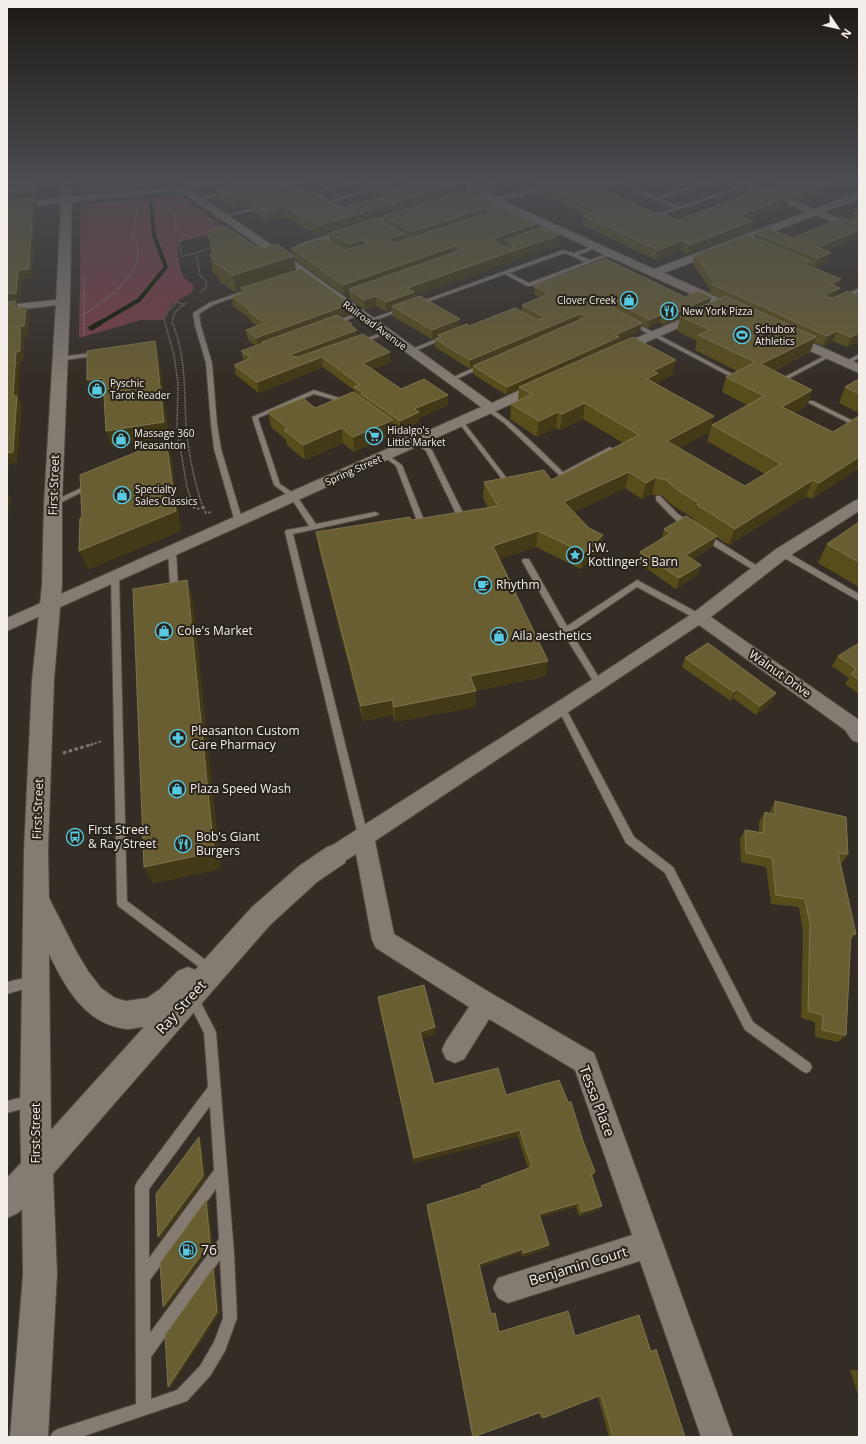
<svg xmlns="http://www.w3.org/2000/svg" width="866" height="1444" font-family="'Open Sans',sans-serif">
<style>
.green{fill:#7a3d47}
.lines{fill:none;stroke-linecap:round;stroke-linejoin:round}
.stream-far1{stroke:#0e1900;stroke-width:4}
.stream{stroke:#0e1900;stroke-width:5}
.service-casing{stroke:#504943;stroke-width:2}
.minor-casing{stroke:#504943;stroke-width:2}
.tertiary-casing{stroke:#504943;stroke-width:2}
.path-far2{stroke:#7b746e;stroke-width:1.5;stroke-dasharray:1.5 1;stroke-linecap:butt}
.path-far1{stroke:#7b746e;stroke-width:2;stroke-dasharray:2.5 2;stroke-linecap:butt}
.path{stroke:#7b746e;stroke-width:3;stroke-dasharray:3.5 2.5;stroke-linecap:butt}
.service{fill:#847b72;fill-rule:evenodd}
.minor{fill:#847b72;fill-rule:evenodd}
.tertiary{fill:#847b72;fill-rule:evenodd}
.wall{fill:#574d1b;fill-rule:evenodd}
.shaded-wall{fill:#423916}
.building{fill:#685e32;stroke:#7d754e}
.labels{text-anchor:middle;stroke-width:4;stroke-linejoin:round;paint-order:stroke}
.far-poi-label{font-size:10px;fill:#f3eee9;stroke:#2a231b;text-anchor:start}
.far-street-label{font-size:10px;fill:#f3eee9;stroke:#2a231b}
.street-label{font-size:12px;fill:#f3eee9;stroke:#2a231b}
.poi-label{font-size:12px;fill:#f3eee9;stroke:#2a231b;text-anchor:start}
.near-street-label{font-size:14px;fill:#f3eee9;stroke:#2a231b}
.near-poi-label{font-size:14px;fill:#f3eee9;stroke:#2a231b;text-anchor:start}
</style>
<rect width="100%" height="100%" fill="#342d25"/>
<path class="green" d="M80,181H153V187L80,193Z
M176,196L183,198L227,229L177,243C179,254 178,271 185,279C189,283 192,282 194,288L191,293L172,304L162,320H141L79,338L81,204Z"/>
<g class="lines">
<path class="stream-far1" d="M150,180V184
M98,324L139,300L166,267L154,235L151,204"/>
<path class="stream" d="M91,328L100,323"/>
<g class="service-casing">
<path id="service" d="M303,180H311L292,186L290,185Z
M394,180H402L332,202L344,208L351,207L353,208L344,211L310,193L347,182L378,186ZM347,184L372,188L329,200L316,193Z
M710,180H718L661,199L679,207L743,185L747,186L653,218L651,216L675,208L633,190L637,189L657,197Z
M229,190L231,192L198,200L196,199Z
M262,205L264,207L222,218L220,217Z
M594,246L598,247L578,255L590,260L609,253L613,254L531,286H527L505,274L419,305L414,304L563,250L574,253ZM565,253L585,262L529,283L509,273Z
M859,288V292L844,299L839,298Z
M241,292L246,293L213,305L199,314L201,326L212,363L217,424L221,449L243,522L239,524L235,522L214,449L211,424L206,363L195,326L193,313L209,303Z
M401,308L406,309L370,322L365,321Z
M357,313L362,314L336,324L331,323Z
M628,321H632L738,377L733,378L628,323Z
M383,332L388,333L360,344L355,343Z
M444,336L449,337L412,352L407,351Z
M98,352L101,354L100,355L59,361L56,359L59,357Z
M828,354L833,355L784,381L779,380Z
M859,354V358L848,364L843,363Z
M484,363L487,365L486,366L452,381L447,380Z
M314,390L352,402L349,404L314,394L258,418L280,484L296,495L316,524L375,512L379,514L375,516L293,534L368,836L367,839L363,840L359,839L358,836L285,532L286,530L309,526L291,498L274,485L252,417Z
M809,401H813L859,424V428L809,403Z
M486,408C498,406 551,461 563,472L608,448L610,447L613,449L564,476H560L504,423L486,410Z
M458,420H462L509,481V483H505L458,422Z
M382,422H386L413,442L414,440H418L432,450L465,517L455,521L451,519L457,516L426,451L415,443L414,445H410L382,424Z
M385,453L402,465L425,523H430V527L423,528L419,526L396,466L383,456V454Z
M92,483L95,485L94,486L56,505H53L49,503Z
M656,496H660L678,514L693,525V529C682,530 663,507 656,500Z
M701,534H707L765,571L761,574L758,573L701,538Z
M169,549H175L176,551L178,586L174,589L170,586L168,551Z
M779,551H785L859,594V601L779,555Z
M523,559H529L567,626L637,580L702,615L703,617L702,619H696L637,587L571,632L603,684L599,687L596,686L563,633L522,561Z
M115,572L119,575L127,901L207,961L209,965L207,969L203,970L118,906L117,903L111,575Z
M561,704L564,705L634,837L673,867L753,1022L810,1063L812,1067L810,1071L806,1073L802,1071L745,1030L665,873L626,843L557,707Z
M33,976L37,977L39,981L37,985L7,994V982Z
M192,991L196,993L216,1032L234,1253L237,1318L225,1351L210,1376L187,1401L81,1437H50L53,1432L58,1429L136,1404L135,1187L137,1182L208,1087L204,1033L186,997L188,993ZM210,1106L214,1170L149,1258V1189ZM216,1189L219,1239L150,1333V1280ZM220,1260L223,1318L214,1342L200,1366L177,1390L151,1399V1357Z
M32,1095L36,1097L38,1101L36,1105L7,1113V1101Z"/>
</g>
<g class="minor-casing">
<path id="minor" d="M205,180H226L222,183L187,189L195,193L282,252L492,403L537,382H547L548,385L547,388L7,631V618L481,407L274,256L189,197L176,191L7,209V203L163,188Z
M564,180H581L494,203L489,200L491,198Z
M726,180H740L859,226V232Z
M408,209L413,212L411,214L305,249H297L296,247L297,245Z
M63,299L67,300L69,302L67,304L7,311V305Z
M703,310L707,311L709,313L707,315L620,354H612L610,351L612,348Z
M859,499V511L788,557L711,617L859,720V743L852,740L845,730L699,625L375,841L394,934L494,995L594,1053L733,1437H701L640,1261L508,1303L498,1298L493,1288L498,1278L632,1235L575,1070L489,1019L464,1059L455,1063L446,1059L442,1050L446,1041L469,1007L376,948L372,940L356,854C346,860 340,866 328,862L325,855L328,848L356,830L593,679L693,613L776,549L854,501Z"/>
</g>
<g class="tertiary-casing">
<path id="tertiary" d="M62,180H72L70,302L62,503V585L54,680L48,851L49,898L76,951L88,971L101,988L115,998L126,1001L147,998L160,989L178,971L188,967L195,970L252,907L299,866L327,847L336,844L345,847L348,855L345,863L317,882L270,925L53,1174L57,1274L48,1437H10L23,1274L22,1209L18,1213L7,1218V1178L21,1163L20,1112L24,851L32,680L42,585L44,503L56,302ZM49,954C65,987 85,1024 126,1029C131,1030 138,1027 144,1027L51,1130Z
M453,180H467L508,203L654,269L859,192V199L664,273L746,310L748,313L746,316L741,317L500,207Z
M784,330L859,364V373L779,337L777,334L779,331Z"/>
</g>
<path class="path-far2" d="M168,204L176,217L174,229L192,239
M185,236L179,242L182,256L196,253
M84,277V337
M201,293L206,287V282L200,275L196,253L213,247
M187,302L175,312L172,322C186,355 184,389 186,424C188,452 194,481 203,508
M183,304L177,302L169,310L164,319L174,355L178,383L177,429L187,487L194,508
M84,314C108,299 154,267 132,234L138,207
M202,508L205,507"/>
<path class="path-far1" d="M193,507L197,509L205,507
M203,507L206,513L212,512
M90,745L102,741"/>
<path class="path" d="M63,753L93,744"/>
<use href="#service" class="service"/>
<use href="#minor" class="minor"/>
<use href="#tertiary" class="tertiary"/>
</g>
<path class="wall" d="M356,180H467V190L319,236L285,217L268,222L252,212L251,207L246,208L243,207L236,208L218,197L216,188L297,190L339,209L389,194V193L382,195L374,190V184L358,182Z
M471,180H594V182H597L595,180H665L655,183L652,181L611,194L658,214L678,220L775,190L751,180H850L849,181L799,201L790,198L787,206L750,220L753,221L751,231L686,255L682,249L656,260L583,225L584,216L586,215L537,193L538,185L525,188L520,186L493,193Z
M479,188V196L497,208L535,224V230L558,245L414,296V298L459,327L469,326L522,312V305L540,298L534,294V286L685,297L710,303L720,298L709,294L710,289L693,264L695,255L753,238L755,233L793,238L851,220L854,213L859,210V237L827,251L828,262L815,267L809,265V266L840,288L837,296H859V341L847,347L833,341L823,346L814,342L810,352L774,371L812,390L806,406L794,413L833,432L859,416V468L812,499L806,496L729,545L716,537L713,546L693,559L701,565L697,575L676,589L637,562L640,552L662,539L664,529L693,520V518L672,505L661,495H655L652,494L642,499L625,488L574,512L589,528L603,535L600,551L581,569L536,547L499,559L546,676L476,691L475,707L395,722L393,715L363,721L319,549L316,532L411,520L488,508L483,498L484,482L551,480L623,443L583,419L560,430L556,428L537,437L510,419L511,404L518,401L519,389L506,395L473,374V367L470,369L435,347V339L438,338V337L432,339L392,316V310L386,312L376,306L365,310L350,299L349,293L344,295L294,259L296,270L350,304L351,314L341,317L357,330V336L391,362L373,369L401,389L448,395V405L419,418V422L400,431L393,426V435L354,452L343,443L305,460L287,445L286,440L271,427L268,412L315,408L355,393L354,390L323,367L259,393L236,375L234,365L244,361L241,351L256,346L248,340L246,330L257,326L251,321L250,319L233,306L232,297L242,293L241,291L236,293L219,281L218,277L213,273L210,256L211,252L207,231L255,246L292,255L291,248L330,242L329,233L384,223V216ZM404,237L408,239L404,240ZM680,318L677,331L697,341L695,350L737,371L726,377L722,392L747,405L712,425L656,383L672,375L618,343L619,341L640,331L642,324L648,328L660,322L665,325ZM710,432L707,441L765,474L745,486L679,448Z
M859,379V413L839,403L845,387Z
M859,522V587L818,563L827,544Z
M859,643V694L845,684L849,678L832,666L838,656Z
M685,658L772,702L756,715L733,698L731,701L682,667Z
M775,801L848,854L841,864L840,863L856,934L850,940L846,1035L838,1042L815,1037V1022L801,1018L803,932L799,907L771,904L766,867L741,862L740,839L745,830L759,832V822L765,812L770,814V811Z
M378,997L435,1027V1034L422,1038L434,1084L506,1095L568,1102L595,1172L592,1177L602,1206L598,1210L579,1216L576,1207L540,1217L546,1249L522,1257L521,1252L479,1267L491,1314L499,1332L575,1336L650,1351L656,1349L685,1437H609L598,1397L543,1418L540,1417L539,1413L474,1437L472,1436L452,1329L427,1210V1205L481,1188V1186L528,1168L518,1136L414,1163L379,1005Z
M850,1370H859V1398Z"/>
<path class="shaded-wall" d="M36,180H40L38,198L35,199L37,207L35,223L32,278L22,280L20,302L16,303L19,311L7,305V192Z
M400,180H430L389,189V193L382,195V186Z
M506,180H520V186L493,193V184Z
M526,180H555L538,184V185L525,188Z
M627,180H652V181L598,198L600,189Z
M655,180H665L655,183Z
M836,180H850L849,181L799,201L801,194Z
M467,181V190L319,236L318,226Z
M297,185L298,194L250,202L251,207L246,208L245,199Z
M479,188V197L468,191Z
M790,196L787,206L736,225L739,216Z
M242,198L243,207L236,208L235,200Z
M284,207L285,217L268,222L267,212Z
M485,208V218L412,241V232Z
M753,221L751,231L686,255L689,245Z
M535,224V233L505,240V244L494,248L495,238Z
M859,230V237L815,256L818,247Z
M404,234V244L391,248L390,239Z
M559,235L558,245L414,296V302L392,306V310L386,312V302L407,288Z
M363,240L364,250L349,253V244Z
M684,240L682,249L656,260L658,250Z
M456,246V256L349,289V293L344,295L343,285Z
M831,253L828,262L815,267L818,258Z
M294,256L296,274L241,288V291L236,293L233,275Z
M811,261L808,271L804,264Z
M841,279L837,289L840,288L836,297L823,304L831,284Z
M376,296V306L365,310L364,300Z
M711,297L709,305L680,316V318L665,325L667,317Z
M350,304L351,314L264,346L263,343L262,342V346L258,348L256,338Z
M26,307L30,316L28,336H24V361H20L18,397L22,406L17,463L9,464L7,491L11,500L7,523V453L13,396L16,352L20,326Z
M580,314L578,322L473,366V367L470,369V360Z
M662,314L660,322L648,328L650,320Z
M460,319L459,328L438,335V337L432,339V330Z
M642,323L640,331L619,341L618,346L519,387V389L506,395L507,387L615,335Z
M352,324L353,331L357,330L358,340L293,364L291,356L292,354Z
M837,331L833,341L823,346L827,336Z
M859,333V341L847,347L851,337Z
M816,337L810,352L756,380L761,364Z
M155,341L159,356L169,437L111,446L106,431Z
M390,352L391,362L364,373L363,363Z
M322,357L323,367L259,393L257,382Z
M676,360L672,375L656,383L647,379L653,371Z
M103,378L108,393L92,395L87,380Z
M812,390L806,406L777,423L782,407Z
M448,395V405L419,418V422L400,431V421L414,409Z
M585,403L583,419L560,430L562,414Z
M558,412L556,428L537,437L539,421Z
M714,416L710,432L663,457L667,441Z
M393,420V435L354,452L353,437Z
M342,428L343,443L305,460L303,445Z
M166,440L172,460L181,531L88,570L79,551Z
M859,453V468L812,499L819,483Z
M629,472L625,488L562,518L564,502Z
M656,477L652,494L642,499L646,483Z
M813,480L806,496L729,545L735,529Z
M538,531L536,547L492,562L493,546Z
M603,535L600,551L581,569L584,553Z
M717,536L713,546L683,566L686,555Z
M701,565L697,575L676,589L679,578Z
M187,580L193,600L221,869L153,884L144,867Z
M548,661L546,676L470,692V676Z
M737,689L733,698L731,701L734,692Z
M476,691L475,707L395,722L394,707Z
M776,693L772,702L756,715L760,706Z
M392,700L393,715L363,721L361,706Z
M435,1027V1034L421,1039L420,1032Z
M520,1130L518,1136L414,1163V1158Z
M199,1137L201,1140L206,1179L161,1239L158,1237Z
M206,1200L208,1202L213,1245L166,1308L163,1307Z
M579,1203L576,1207L537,1218L539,1214Z
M602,1206L598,1210L579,1216L582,1212Z
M549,1245L546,1249L522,1257L524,1253Z
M523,1249L521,1252L478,1267L479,1264Z
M213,1268L215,1269L220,1313L171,1387H168Z"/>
<path class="building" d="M7,180H36L35,190L7,192Z
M242,180H288L297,185L245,199L242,198L235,200L216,188Z
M376,180H400L382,186L374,181Z
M418,180L467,181L318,226L284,207L267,212L250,202L303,188L339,209L395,193L389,189Z
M488,180H506L493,184Z
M552,180H575L581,183L609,180H627L600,189L658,214L662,213L678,220L766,187L790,196L739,216L753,221L689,245L684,240L658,250L584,216L598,211L538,184Z
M772,180H836L801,194L776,185L779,183Z
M477,187L479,188L468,191L488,200L486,201L497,206V208L503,209L535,224L495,238V241L507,248H512L513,247L512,243L505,240L542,227L559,235L407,288L414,292L386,302L376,296L364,300L349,289L461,250L462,248L456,246L343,285L291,248L324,238L346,250L366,244L367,242L363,240L349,244L329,233L376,218L404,234L390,239L391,242L394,243L490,212V209L485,208L412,232L384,216Z
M34,198L32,214L29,269L18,270L16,293L7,294V201Z
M859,210V215L854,213Z
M842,217L859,223V230L818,247L831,253L818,258L755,233L767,228L793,238Z
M225,226L255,246L259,245L264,248L277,244L294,256L233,275L215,263L216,260L210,256L213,250L207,231Z
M747,235L811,261L804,264L841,279L831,284L840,288L827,294V297L833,298L848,291L859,296V333L851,337L837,331L827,336L712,284L715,283L695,255Z
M606,259L685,297L698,291L711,297L667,317L662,314L650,320L619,304H613L614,308L642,323L615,335L619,337L507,387L473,366L586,317V315L580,314L470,360L435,339L441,337L438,335L467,324L469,326L515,308L537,320L543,319L544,317L522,305L549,294L534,286Z
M301,269L350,304L256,338L246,330L265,323L249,312L251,311L232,297L246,292L241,288Z
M420,296L460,319L432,330L392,306Z
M725,296L816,337L761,364L812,390L782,407L833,432L859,416V457L819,483L813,480L735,529L697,505L700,504L676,489L665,479H659L656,477L646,483L629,472L564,502L589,528L603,535L584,553L538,531L493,546L548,661L470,676L476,691L394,707L392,700L361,706L316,532L410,517L411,520L498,506L484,482L544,470L551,480L639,435L585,403L562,414L558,412L539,421L511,404L532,394L519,387L633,337L676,360L653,371L658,373L647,379L714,416L667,441L745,486L781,464L712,425L764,396L726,377L755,362L698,335L710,330L680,316Z
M15,301V308L26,307L24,326H20V351L16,352L13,396H17L13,452L7,453V302Z
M337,315L352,324L350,325L357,330L292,354L291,356L298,357L363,334L390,352L363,363L401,389L424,379L448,395L414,409L419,412L400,421L361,394L363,393L354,387L360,385L322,357L257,382L234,365L251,358L241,351L263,343L262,342Z
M155,341L164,422L106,431L103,378L87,380V351Z
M859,379V394L845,387Z
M353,392L393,420L353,437L342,428L303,445L284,430L288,429L268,412L303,398L315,408Z
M166,440L176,511L79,551L80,518L82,517L80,475Z
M686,516L717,536L686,555L701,565L679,578L640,552L671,533L664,529Z
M859,522V562L827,544Z
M187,580L214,852L144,867L133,589Z
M708,643L776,693L760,706L737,689L734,692L685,658Z
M859,643V680L851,674L856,669L838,656Z
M775,801L846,817L848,854L838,853L856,934H851L846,1035L822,1030L823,1015L808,1011L810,924L805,899L776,895L772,858L746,853L745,830L763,833L765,812L775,815Z
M424,985L435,1027L420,1032L434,1084L498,1068L506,1095L559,1080L568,1102H571L583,1141L595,1172L591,1174L602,1206L582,1212L579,1203L539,1214L549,1245L524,1253L523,1249L479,1264L491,1314L495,1313L499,1332L568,1311L575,1336L639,1315L651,1352L656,1349L685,1437H613L601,1395L543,1418L541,1412L473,1437L452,1327L427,1205L482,1188L481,1186L532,1167L520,1130L414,1158L378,997Z
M199,1137L203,1176L158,1237L156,1194Z
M206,1200L210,1243L163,1307L160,1263Z
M213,1268L217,1312L168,1387L165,1335Z"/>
<linearGradient id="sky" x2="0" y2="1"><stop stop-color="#1d1914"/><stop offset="0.47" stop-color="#4a4c51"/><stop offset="1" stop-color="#4a4c51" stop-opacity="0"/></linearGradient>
<rect width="866" height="383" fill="url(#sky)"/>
<defs>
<g id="shop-ring" transform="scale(0.9)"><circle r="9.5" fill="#2a231b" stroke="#57c9e2" stroke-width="1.5"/><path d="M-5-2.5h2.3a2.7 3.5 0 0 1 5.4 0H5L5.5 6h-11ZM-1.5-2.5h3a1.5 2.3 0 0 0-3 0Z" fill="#57c9e2"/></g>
<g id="restaurant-ring" transform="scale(0.9)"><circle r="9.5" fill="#2a231b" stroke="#57c9e2" stroke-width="1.5"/><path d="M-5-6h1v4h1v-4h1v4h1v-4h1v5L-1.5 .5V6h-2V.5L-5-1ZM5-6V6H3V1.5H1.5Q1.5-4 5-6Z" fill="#57c9e2"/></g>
<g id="stadium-ring" transform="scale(0.9)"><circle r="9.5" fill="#2a231b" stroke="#57c9e2" stroke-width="1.5"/><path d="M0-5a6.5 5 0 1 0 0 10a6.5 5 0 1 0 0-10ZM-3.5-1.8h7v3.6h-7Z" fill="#57c9e2"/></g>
<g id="supermarket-ring" transform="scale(0.9)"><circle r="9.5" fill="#2a231b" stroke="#57c9e2" stroke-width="1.5"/><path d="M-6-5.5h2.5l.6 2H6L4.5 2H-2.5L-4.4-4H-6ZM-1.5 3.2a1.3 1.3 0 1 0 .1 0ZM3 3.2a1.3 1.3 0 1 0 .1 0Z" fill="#57c9e2"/></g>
<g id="sight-ring" transform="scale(0.9)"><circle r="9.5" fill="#2a231b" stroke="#57c9e2" stroke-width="1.5"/><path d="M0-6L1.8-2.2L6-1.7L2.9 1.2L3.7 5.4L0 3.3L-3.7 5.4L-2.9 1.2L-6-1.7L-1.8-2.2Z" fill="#57c9e2"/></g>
<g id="cafe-ring" transform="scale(0.9)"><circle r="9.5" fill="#2a231b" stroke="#57c9e2" stroke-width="1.5"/><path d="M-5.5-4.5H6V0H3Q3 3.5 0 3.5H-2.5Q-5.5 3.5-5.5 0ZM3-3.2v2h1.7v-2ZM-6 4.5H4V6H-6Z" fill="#57c9e2"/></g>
<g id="pharmacy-ring" transform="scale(0.9)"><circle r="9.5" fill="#2a231b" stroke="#57c9e2" stroke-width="1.5"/><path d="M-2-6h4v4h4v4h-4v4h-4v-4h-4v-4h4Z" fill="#57c9e2"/></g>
<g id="bus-ring" transform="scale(0.9)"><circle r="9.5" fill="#2a231b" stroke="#57c9e2" stroke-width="1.5"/><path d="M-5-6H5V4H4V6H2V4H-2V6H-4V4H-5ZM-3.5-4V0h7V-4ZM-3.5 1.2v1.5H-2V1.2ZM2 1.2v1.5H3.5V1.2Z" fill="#57c9e2"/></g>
<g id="fuel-ring" transform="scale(0.9)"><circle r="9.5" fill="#2a231b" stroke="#57c9e2" stroke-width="1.5"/><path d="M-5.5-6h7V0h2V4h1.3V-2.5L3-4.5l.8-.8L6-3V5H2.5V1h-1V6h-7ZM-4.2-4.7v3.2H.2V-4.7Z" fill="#57c9e2"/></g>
</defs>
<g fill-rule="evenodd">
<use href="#shop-ring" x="629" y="300"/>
<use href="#restaurant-ring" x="669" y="311"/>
<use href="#stadium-ring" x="742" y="335"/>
<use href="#shop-ring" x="97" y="389"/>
<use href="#supermarket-ring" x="374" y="436"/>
<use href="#shop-ring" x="121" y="439"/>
<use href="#shop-ring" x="122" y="495"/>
<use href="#sight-ring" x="575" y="555"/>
<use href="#cafe-ring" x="483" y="585"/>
<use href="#shop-ring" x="164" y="631"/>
<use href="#shop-ring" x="499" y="636"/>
<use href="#pharmacy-ring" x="178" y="738"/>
<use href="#shop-ring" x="177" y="789"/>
<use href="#bus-ring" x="75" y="837"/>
<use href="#restaurant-ring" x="183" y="844"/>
<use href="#fuel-ring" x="188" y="1250"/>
</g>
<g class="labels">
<g class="far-poi-label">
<text x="616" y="304" text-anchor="end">Clover Creek</text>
<text x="682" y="315">New York Pizza</text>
<text x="755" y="333">Schubox<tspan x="755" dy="12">Athletics</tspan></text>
<text x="110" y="387">Pyschic<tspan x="110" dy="12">Tarot Reader</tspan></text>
<text x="387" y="434">Hidalgo's<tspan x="387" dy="12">Little Market</tspan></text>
<text x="134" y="437">Massage 360<tspan x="134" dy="12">Pleasanton</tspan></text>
<text x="135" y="493">Specialty<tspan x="135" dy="12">Sales Classics</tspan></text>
</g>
<g class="far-street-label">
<text transform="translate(375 325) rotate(36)" y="4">Railroad Avenue</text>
<text transform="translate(353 470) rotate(-24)" y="4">Spring Street</text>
</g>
<g class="street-label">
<text transform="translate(54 485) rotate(-88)" y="4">First Street</text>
<text transform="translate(780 674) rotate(35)" y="4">Walnut Drive</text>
<text transform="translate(38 809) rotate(-88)" y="4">First Street</text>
<text transform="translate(36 1133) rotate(-90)" y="4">First Street</text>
</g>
<g class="poi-label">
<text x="588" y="552">J.W.<tspan x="588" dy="14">Kottinger's Barn</tspan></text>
<text x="496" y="589">Rhythm</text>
<text x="177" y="635">Cole's Market</text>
<text x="512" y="640">Aila aesthetics</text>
<text x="191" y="735">Pleasanton Custom<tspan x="191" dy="14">Care Pharmacy</tspan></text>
<text x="190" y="793">Plaza Speed Wash</text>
<text x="88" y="834">First Street<tspan x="88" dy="14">&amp; Ray Street</tspan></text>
<text x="196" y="841">Bob's Giant<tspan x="196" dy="14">Burgers</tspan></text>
</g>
<g class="near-street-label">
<text transform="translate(181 1007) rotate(-48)" y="5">Ray Street</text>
<text transform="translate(597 1101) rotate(69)" y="5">Tessa Place</text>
<text transform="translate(578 1266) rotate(-17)" y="5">Benjamin Court</text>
</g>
<g class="near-poi-label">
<text x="201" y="1255">76</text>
</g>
</g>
<rect width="866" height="1444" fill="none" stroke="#f3eee9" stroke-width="16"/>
<g transform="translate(838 28) rotate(124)" stroke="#2a231b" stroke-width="3" paint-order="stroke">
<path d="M0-3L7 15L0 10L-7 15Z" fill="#f3eee9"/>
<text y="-6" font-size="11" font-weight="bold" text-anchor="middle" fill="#f3eee9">N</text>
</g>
</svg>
